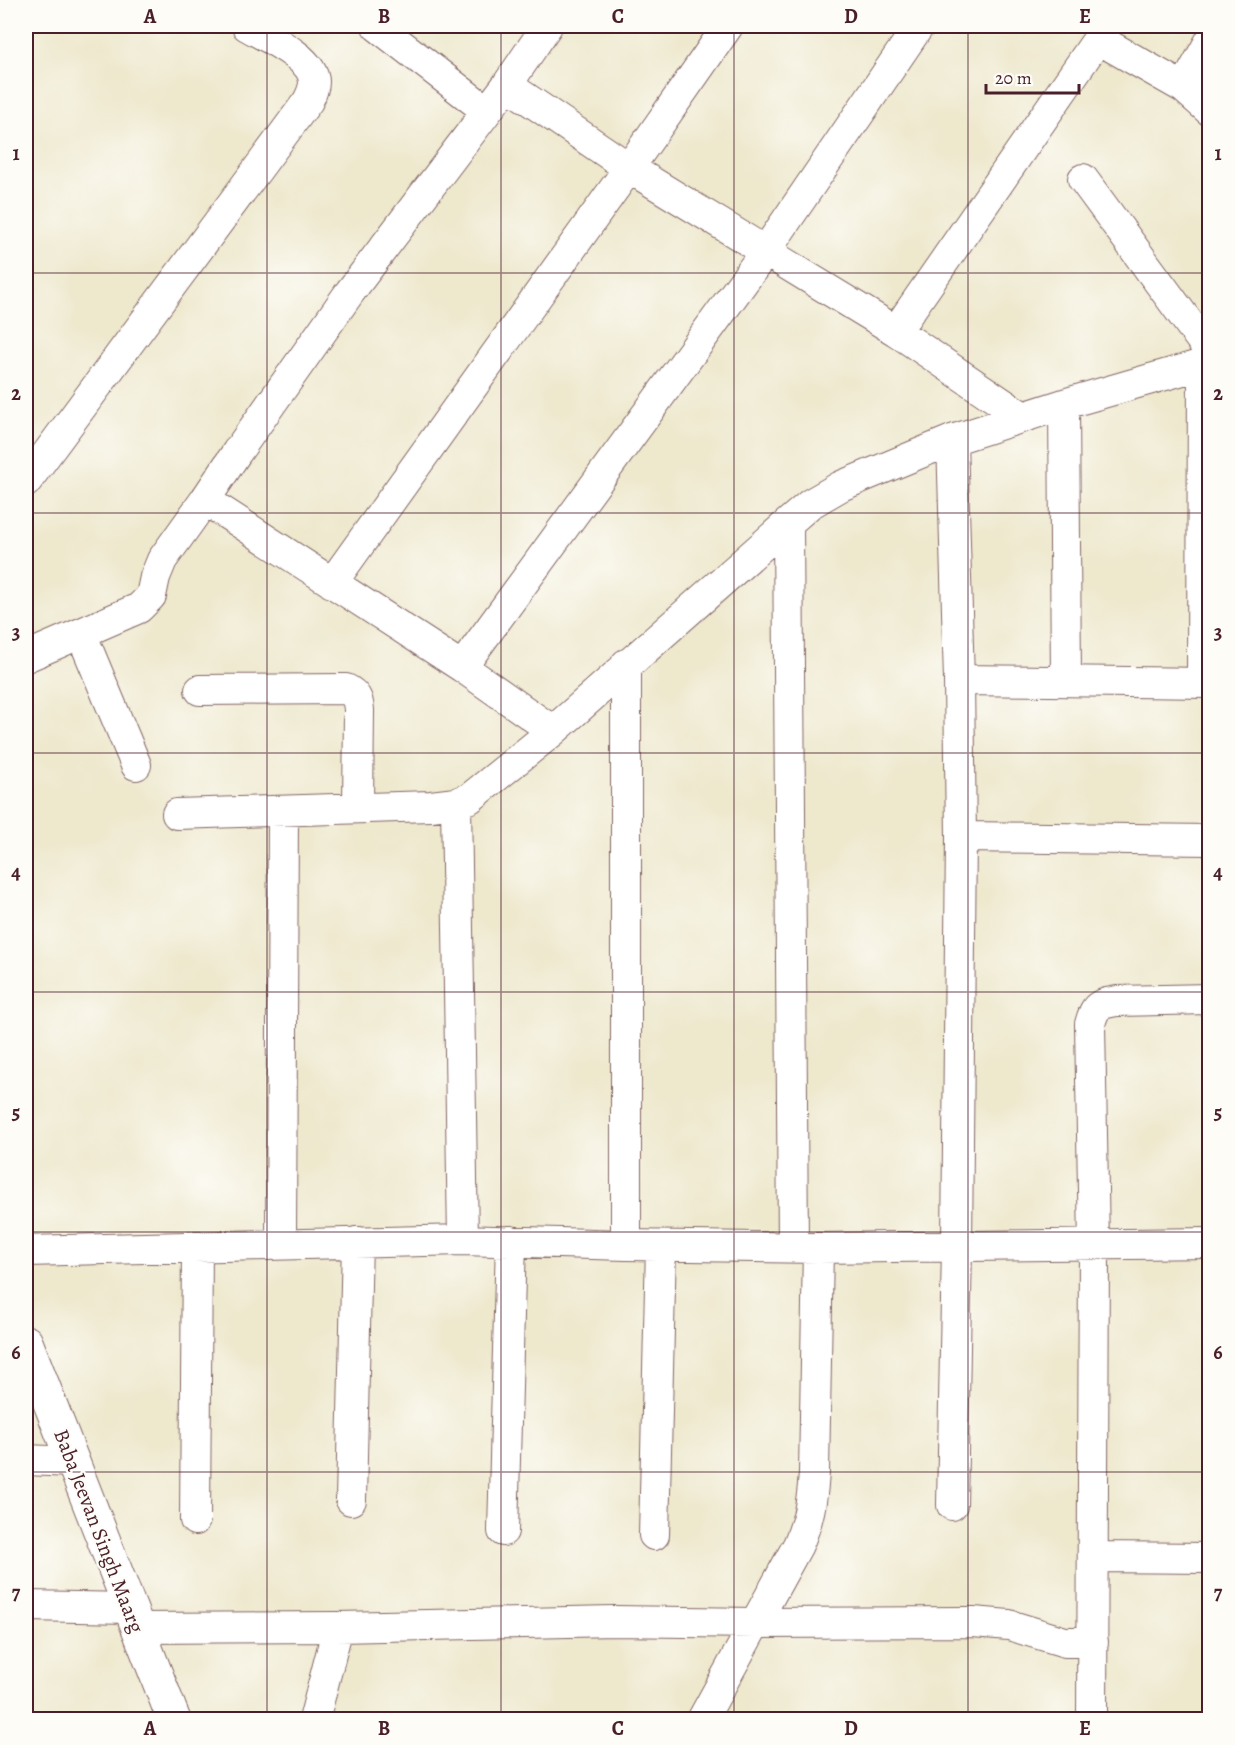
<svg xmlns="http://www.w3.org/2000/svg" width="1235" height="1745" font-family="Alegreya,serif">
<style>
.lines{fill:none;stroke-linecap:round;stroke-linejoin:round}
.minor-casing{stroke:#836564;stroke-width:32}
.tertiary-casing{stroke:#836564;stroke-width:35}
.minor{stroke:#fff;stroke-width:30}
.tertiary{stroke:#fff;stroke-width:33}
.grid{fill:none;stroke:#4a1f2b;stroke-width:1.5;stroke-opacity:0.55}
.labels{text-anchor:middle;stroke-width:4.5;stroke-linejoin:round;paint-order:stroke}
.street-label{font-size:21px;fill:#4a1f2b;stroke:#fdfcf7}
.neatline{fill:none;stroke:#4a1f2b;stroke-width:2}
.grid-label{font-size:20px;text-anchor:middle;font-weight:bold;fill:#4a1f2b}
</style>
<rect width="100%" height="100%" fill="#fdfcf7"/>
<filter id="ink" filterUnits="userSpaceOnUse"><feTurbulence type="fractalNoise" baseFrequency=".0167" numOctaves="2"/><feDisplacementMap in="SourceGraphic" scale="12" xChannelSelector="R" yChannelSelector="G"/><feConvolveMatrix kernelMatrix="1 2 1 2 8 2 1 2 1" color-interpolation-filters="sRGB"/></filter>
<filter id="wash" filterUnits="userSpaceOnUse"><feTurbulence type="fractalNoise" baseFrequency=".008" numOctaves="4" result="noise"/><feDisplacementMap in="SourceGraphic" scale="24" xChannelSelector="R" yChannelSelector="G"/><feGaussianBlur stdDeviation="1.35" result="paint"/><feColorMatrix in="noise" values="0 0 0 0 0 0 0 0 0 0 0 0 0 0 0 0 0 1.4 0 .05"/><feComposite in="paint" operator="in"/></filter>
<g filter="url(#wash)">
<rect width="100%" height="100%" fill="#eee8cd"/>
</g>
<g filter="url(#ink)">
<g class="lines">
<g class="minor-casing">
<path id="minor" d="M377,26L487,111
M1098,39L1184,88L1210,111
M507,85L629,168L896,331L1023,417
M1184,88L1210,41
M1083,179L1210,352
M896,331L1107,26
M1064,404L1066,681
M26,482L308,101C311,95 314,89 314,82C314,58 266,37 247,26
M205,500L462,667L553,731
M788,523L793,1247
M332,583L629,168L728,26
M81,633L136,765
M26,657L139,608L151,596L155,577L162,560L205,500L237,452L350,292L507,85L547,26
M462,667L765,252L919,26
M959,680L1210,683
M1202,683L1203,363
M200,690L346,689C356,694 358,699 359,710L358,808
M456,803L463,1240
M177,814L431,806L456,803L470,798L553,731L788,523L810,504L841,486L952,440L1064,404L1210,362
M961,837L1210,840
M281,1244L283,811
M626,1245V664
M26,1251L463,1240L626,1245L818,1248L1210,1243
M26,1460L72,1462
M351,1500L357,1242
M952,1505L957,1246L961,837L959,680L952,440
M195,1520L197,1246
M503,1531L511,1241
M654,1535L661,1246
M1093,1557L1210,1558
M26,1606L130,1608
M137,1628L338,1627L614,1621L755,1623L973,1622L1009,1625L1065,1642H1093
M314,1720L338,1627
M702,1720L798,1545C809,1519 812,1502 814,1473L818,1248
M1092,1720L1094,1245L1090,1024C1095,1006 1098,1004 1117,1001L1210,999"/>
</g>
<g class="tertiary-casing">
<path id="tertiary" d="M26,1342L174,1720"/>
</g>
<use href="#minor" class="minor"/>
<use href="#tertiary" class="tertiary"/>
</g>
</g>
<path class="grid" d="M267,26V1720M501,26V1720M734,26V1720M968,26V1720M26,273H1210M26,513H1210M26,753H1210M26,992H1210M26,1232H1210M26,1472H1210"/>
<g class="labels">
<g class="street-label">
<text transform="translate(99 1531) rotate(69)" y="7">Baba Jeevan Singh Maarg</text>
</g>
</g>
<rect width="1235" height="1745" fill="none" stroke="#fdfcf7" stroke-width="66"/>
<path d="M986 84v9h93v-9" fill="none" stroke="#4a1f2b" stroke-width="3"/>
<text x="995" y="84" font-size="18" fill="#4a1f2b" stroke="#fdfcf7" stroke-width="4.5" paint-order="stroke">20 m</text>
<rect x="33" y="33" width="1169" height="1679" class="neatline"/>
<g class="grid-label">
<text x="150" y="23">A</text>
<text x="384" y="23">B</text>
<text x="618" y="23">C</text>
<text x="851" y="23">D</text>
<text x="1085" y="23">E</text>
<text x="16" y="160">1</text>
<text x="1218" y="160">1</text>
<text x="16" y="400">2</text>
<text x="1218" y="400">2</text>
<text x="16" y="639">3</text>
<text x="1218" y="639">3</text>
<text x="16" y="879">4</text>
<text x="1218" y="879">4</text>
<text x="16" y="1119">5</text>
<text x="1218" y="1119">5</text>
<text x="16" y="1359">6</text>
<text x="1218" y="1359">6</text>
<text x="16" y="1599">7</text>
<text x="1218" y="1599">7</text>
<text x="150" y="1735">A</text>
<text x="384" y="1735">B</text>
<text x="618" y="1735">C</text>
<text x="851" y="1735">D</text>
<text x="1085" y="1735">E</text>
</g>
</svg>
